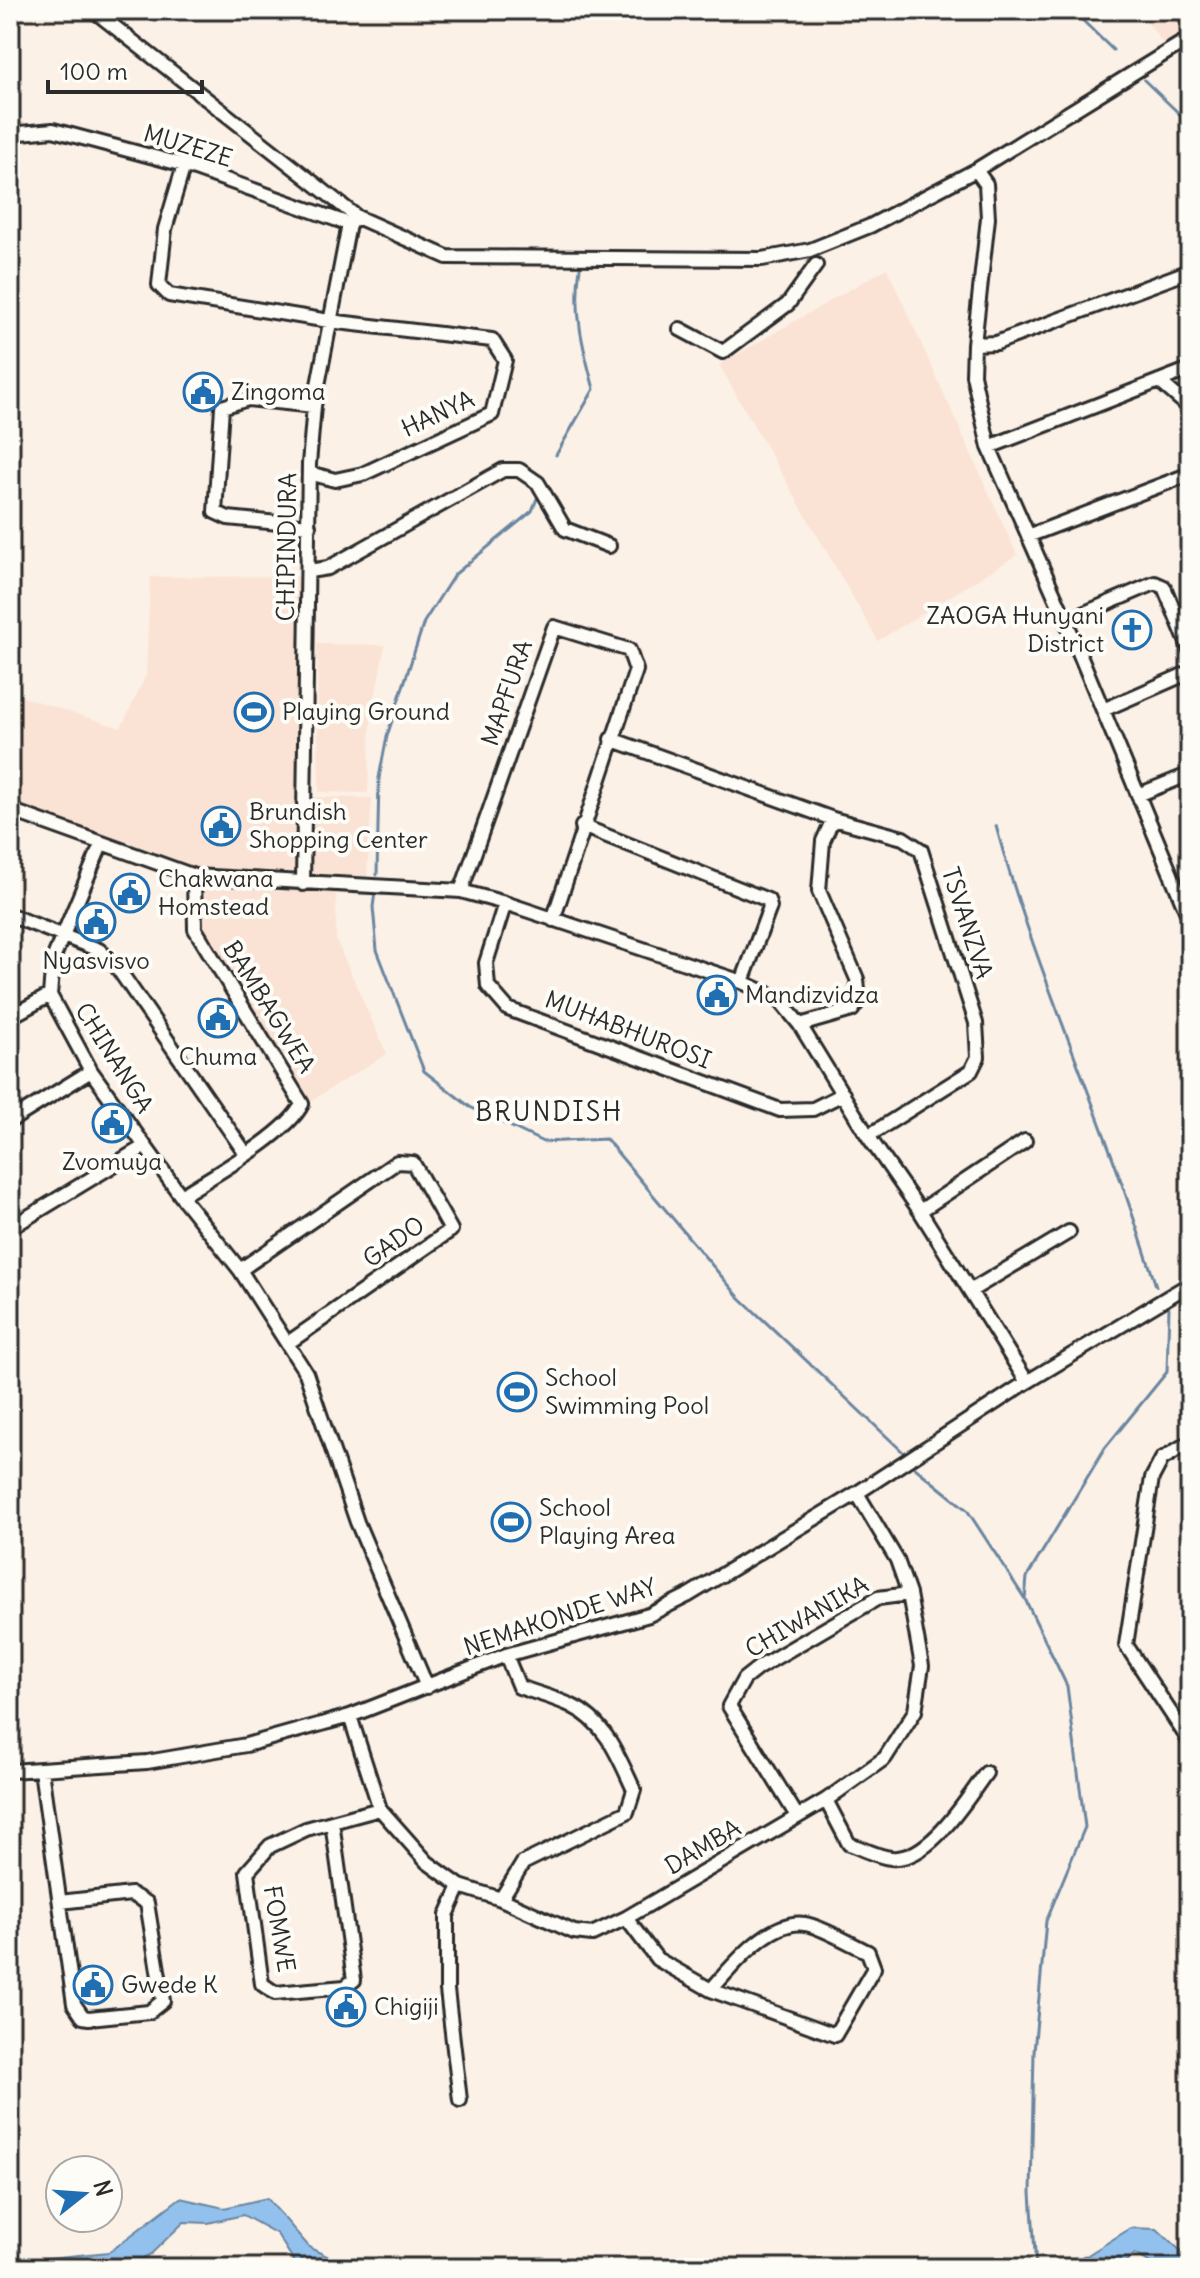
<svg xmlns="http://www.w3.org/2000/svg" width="1200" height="2278" font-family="Delius,sans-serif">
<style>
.built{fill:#fae3d4}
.water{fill:#93c1ed;stroke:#69859f;stroke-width:2}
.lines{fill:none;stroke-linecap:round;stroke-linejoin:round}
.stream{stroke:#69859f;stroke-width:3}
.minor-casing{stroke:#2b2b2b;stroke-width:18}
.minor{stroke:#fdfcf7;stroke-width:12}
.labels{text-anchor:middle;stroke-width:8;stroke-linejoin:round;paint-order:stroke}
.street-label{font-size:24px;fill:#2b2b2b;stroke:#fdfcf7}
.poi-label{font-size:24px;fill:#2b2b2b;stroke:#fdfcf7;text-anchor:start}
.neighbourhood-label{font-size:26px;letter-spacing:2px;fill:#2b2b2b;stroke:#fdfcf7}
</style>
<rect width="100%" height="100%" fill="#fcf1e7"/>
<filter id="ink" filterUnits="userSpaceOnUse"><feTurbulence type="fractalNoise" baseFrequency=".0125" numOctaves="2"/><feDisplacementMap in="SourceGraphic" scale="16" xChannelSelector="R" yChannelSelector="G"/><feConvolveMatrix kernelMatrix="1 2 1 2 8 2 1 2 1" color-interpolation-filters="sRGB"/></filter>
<g filter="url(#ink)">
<path class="built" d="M1139,10H1190V29L1164,45Z
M887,268L1017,555L878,641L719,365Z
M313,576L310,797L372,798L367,878H336V940L387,1054L309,1102L203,937L198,886L10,813V693L121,728L146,675L150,577Z
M317,644L385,645L371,718L368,793L319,792Z"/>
<path class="water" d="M180,2198L224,2208L267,2198L310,2248L352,2268H234L273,2265L297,2266L277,2234L243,2215L208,2223L184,2222L151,2254L124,2268H10V2262L109,2252Z
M1131,2228L1157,2229L1184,2254L1190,2268H1159L1135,2254L1119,2268H1067Z"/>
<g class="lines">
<path class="stream" d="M1075,13L1113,50
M1144,80L1190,124
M556,455L594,389C583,349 573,310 580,268
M996,826C1026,936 1070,1041 1109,1148C1126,1193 1141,1240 1156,1286
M377,875L379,778L387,736L424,622L454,575L532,511L538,496
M375,892L373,907L377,950L424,1071L470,1107L543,1142L606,1139L738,1296L903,1452
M914,1467L967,1510L1025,1599L1067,1686L1085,1827L1046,1921L1034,2052L1031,2193L1036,2268
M1025,1599L1027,1577L1105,1448L1167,1372L1169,1308
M1055,2268L1085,2256"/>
<g class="minor-casing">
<path id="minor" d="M93,10L357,217L447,257L762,259L810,250L870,226L976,170L1190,38
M10,134L53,130L184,165L349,224
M184,165L165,229L159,285L169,295L329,321L492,340L505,360L492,414L363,474L335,480L309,473
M976,170L986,184L988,218L974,344L973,375L989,447L1066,621L1190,920
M680,329L723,352L788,304L816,265
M974,344L996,343L1190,271
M1159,381L1190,408
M989,447L1190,369
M309,526L228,518L215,512L222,407L248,399L314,406
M1028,536L1190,474
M309,571L328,568L503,470H519L538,483L565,529L609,546
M1066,621L1155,583L1164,587L1190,650
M1103,710L1190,672
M611,739L833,819L903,838L921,850L976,1023L978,1057L971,1071L868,1136
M1138,795L1190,774
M10,810L194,876L461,891L505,903L742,982L778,998L800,1025L868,1136L920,1211L1027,1382
M582,826L768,900L770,907L742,982
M101,845L53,959L50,995L91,1071L181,1196L240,1270L306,1373L357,1522L427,1687
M303,884L309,464L314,406L349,224L357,217
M461,891L554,627L629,650L636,670L553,920
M505,903L486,963L488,986L508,1009L780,1110L813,1109L843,1094
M10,915L99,950L114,963L246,1154
M10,1017L50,995
M800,1025L852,1010L859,1000L857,979L819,891L823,841L833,819
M10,1121L91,1071
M181,1196C212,1176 287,1135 302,1104L195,929L194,876
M920,1211L1025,1141
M10,1228L145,1146
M240,1270L397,1162L413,1163L451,1230L288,1343
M970,1291L1069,1232
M1190,1442L1162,1459L1152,1478L1126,1645L1190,1742
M350,1716L380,1809L427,1862L460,1886L501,1899L574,1932L592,1934L626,1918L826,1800L885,1758L915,1711L922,1666L909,1594L897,1560L857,1493
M41,1770L74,2004L83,2017L89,2018L149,2012L163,2001L147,1903L131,1894L60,1902
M10,1771L147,1762L246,1745L350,1716L506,1655L649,1615L687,1596L857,1493L1027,1382L1190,1284
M826,1800L849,1844C862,1848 878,1857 891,1858C929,1862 966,1800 986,1773
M797,1816L729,1706L744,1679L758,1668L878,1598L909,1594
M332,1822L354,1980L345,1987L275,1993L262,1984L247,1872L270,1846L306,1829L380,1809
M460,1886L447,1915V1990L460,2100
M501,1899L523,1863L627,1812L634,1790C619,1758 606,1722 572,1706C556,1698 536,1693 519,1687L506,1655
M626,1918L657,1959L711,1990L835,2035L874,1968L868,1952C853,1945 820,1926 805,1924C771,1918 731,1967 711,1990"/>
</g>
<use href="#minor" class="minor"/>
</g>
</g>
<defs>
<g id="civic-ring" transform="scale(2)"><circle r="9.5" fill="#fdfcf7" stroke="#1f6fb2" stroke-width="1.5"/><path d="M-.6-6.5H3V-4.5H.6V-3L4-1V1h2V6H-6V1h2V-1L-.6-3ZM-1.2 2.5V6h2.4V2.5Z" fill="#1f6fb2"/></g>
<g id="church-ring" transform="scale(2)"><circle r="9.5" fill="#fdfcf7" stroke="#1f6fb2" stroke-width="1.5"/><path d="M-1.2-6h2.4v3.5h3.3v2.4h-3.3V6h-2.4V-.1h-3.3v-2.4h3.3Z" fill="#1f6fb2"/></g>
<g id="stadium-ring" transform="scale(2)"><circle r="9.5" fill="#fdfcf7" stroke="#1f6fb2" stroke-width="1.5"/><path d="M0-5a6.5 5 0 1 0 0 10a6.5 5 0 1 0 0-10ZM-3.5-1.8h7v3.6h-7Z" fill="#1f6fb2"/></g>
</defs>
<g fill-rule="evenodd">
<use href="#civic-ring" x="203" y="392"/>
<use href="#church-ring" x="1132" y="630"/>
<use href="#stadium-ring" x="254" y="712"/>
<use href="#civic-ring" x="221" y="826"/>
<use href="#civic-ring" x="130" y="893"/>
<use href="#civic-ring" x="96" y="922"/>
<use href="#civic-ring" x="717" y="995"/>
<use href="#civic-ring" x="218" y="1018"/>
<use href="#civic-ring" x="112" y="1123"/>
<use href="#stadium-ring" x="517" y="1392"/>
<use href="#stadium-ring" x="511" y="1522"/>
<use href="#civic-ring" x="93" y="1985"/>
<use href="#civic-ring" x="346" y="2007"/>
</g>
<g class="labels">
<g class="street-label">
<text transform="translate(188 146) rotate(17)" y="8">MUZEZE</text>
<text transform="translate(438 414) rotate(-25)" y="8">HANYA</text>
<text transform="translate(287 547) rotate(-89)" y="8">CHIPINDURA</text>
<text transform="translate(507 693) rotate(-71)" y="8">MAPFURA</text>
<text transform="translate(967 923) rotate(72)" y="8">TSVANZVA</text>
<text transform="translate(269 1007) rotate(58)" y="8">BAMBAGWEA</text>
<text transform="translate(628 1030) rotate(21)" y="8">MUHABHUROSI</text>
<text transform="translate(114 1058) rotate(58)" y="8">CHINANGA</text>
<text transform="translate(394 1242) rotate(-35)" y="8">GADO</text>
<text transform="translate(560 1617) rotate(-18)" y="8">NEMAKONDE WAY</text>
<text transform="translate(807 1617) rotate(-30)" y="8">CHIWANIKA</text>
<text transform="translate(703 1847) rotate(-31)" y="8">DAMBA</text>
<text transform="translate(279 1929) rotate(80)" y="8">FOMWE</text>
</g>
<g class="poi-label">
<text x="231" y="400">Zingoma</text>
<text x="1104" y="624" text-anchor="end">ZAOGA Hunyani<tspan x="1104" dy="28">District</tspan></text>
<text x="282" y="720">Playing Ground</text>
<text x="249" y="820">Brundish<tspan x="249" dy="28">Shopping Center</tspan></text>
<text x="158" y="887">Chakwana<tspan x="158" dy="28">Homstead</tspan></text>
<text x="96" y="969" text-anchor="middle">Nyasvisvo</text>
<text x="745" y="1003">Mandizvidza</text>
<text x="218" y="1065" text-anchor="middle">Chuma</text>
<text x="112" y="1170" text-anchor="middle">Zvomuya</text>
<text x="545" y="1386">School<tspan x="545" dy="28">Swimming Pool</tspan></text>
<text x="539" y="1516">School<tspan x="539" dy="28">Playing Area</tspan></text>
<text x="121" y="1993">Gwede K</text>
<text x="374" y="2015">Chigiji</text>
</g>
<g class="neighbourhood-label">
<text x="549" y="1121">BRUNDISH</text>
</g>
</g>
<rect width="1200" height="2278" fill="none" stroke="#fdfcf7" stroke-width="40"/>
<rect x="20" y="20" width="1160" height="2238" fill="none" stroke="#2b2b2b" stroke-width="3" filter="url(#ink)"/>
<g transform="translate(84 2194) rotate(73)"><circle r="38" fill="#fdfcf7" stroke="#a9a8a5" stroke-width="2"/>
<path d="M0-6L14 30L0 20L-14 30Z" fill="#1f6fb2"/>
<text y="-12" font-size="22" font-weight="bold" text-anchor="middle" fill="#2b2b2b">N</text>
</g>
<path d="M48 80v12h154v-12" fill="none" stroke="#2b2b2b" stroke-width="4"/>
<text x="60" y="80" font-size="24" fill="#2b2b2b" stroke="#fdfcf7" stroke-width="6" paint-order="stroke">100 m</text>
</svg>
